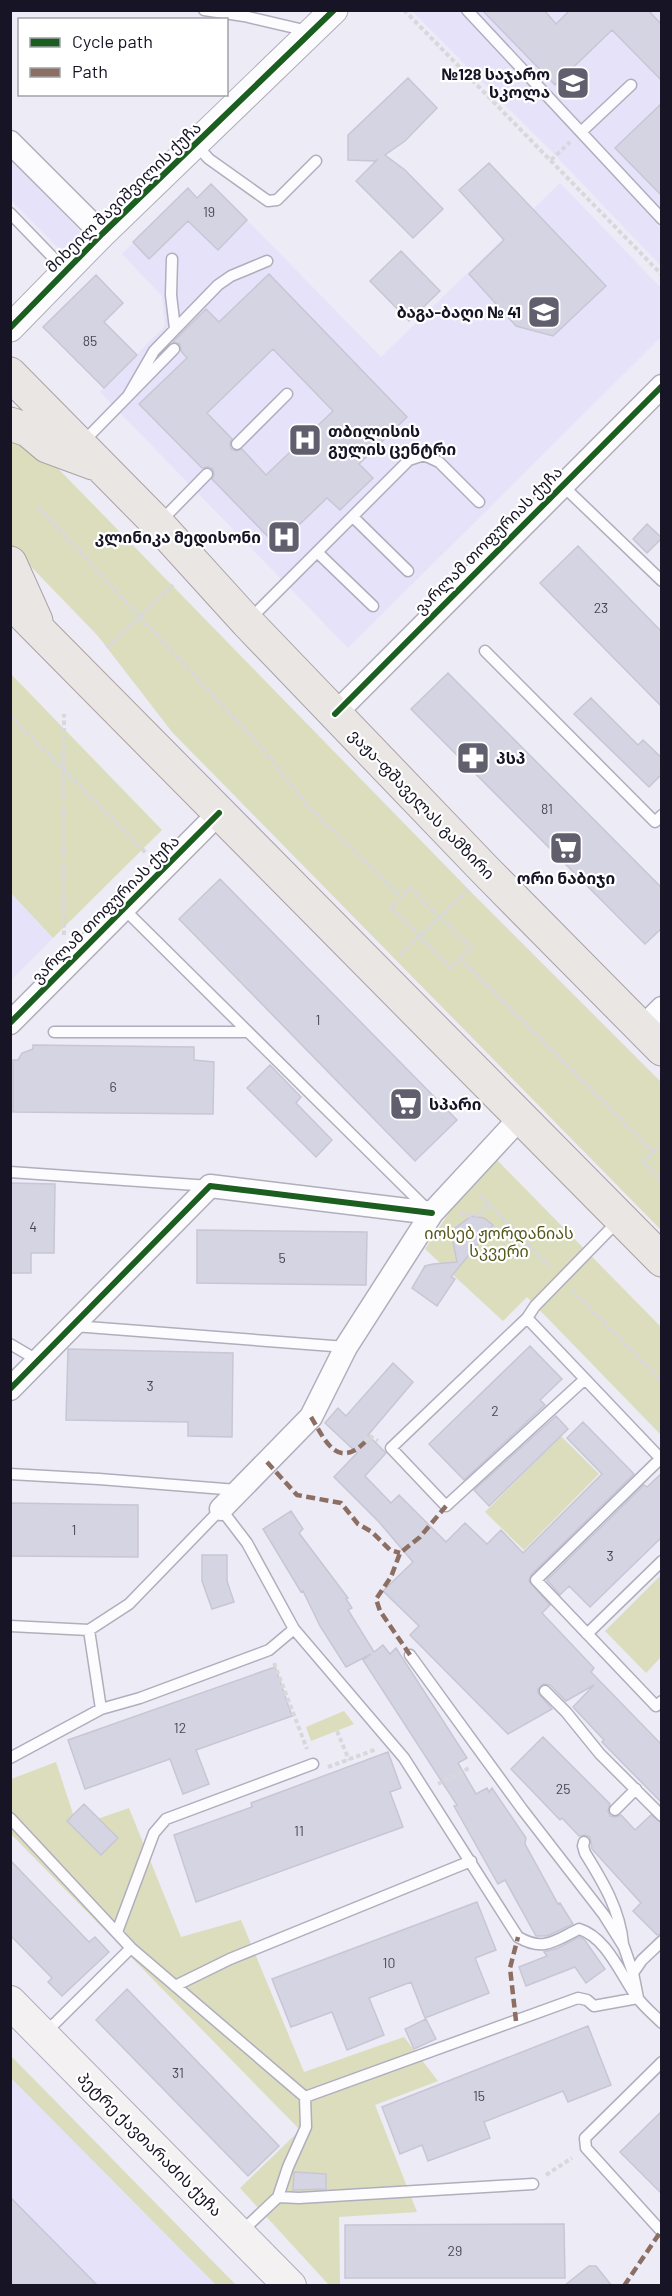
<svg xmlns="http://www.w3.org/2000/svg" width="672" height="2296" font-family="Barlow,'Noto Sans Georgian',sans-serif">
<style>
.built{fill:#e5e2fa}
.green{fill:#dcddbd}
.building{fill:#d5d4e2;stroke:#c8c6d4;stroke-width:1.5;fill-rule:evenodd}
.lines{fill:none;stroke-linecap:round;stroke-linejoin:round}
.service-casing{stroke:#b0aebc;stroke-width:13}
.minor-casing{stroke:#b0aebc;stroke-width:25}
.tertiary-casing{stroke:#b0aebc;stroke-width:29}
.secondary-casing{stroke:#b0aebc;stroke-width:34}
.primary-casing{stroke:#aba2a4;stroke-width:35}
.path{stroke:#d8d8dc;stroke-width:4;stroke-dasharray:4.5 3;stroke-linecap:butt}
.service{stroke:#fcfcfe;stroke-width:10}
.minor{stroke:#fcfcfe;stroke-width:22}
.tertiary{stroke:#fcfcfe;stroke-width:27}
.secondary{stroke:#f3f1f1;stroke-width:32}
.primary{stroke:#eae6e4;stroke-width:33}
.quiet{stroke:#8d6e63;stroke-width:4.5;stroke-dasharray:9 4.5;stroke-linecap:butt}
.cycleway-casing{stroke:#fff;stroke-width:10}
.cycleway{stroke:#1b5e20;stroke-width:6}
.labels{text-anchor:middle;stroke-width:4.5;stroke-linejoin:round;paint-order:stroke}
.number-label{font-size:14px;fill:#494757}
.poi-label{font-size:16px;font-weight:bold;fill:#161425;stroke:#fff;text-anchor:end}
.street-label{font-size:16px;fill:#161425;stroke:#fff}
.park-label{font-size:16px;fill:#545519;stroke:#fff}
</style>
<rect width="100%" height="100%" fill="#ecebf6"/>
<path class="built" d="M412,11H661V266L556,156Z
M11,160L81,232L61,251L11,200Z
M560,183L661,288V337L348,648L100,392L165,326L162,296L122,254L172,205L218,250L247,220L381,357Z
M11,893L53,938L11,980Z
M11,2078L216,2285H11Z"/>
<path class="green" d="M10,436L39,449L472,893L661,1082V1230L172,732L98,636L11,546Z
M11,674L162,830L53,938L11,893Z
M497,1160L661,1327V1435L527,1297L503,1321L425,1249L458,1199Z
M561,1436L599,1474L524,1550L485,1512Z
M661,1575V1657L646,1673L605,1631Z
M344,1711L354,1724L311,1741L306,1727Z
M56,1762L77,1826L129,1808L181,1937L241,1920L304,2072L404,2037L438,2081L375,2105L417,2212L339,2217L340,2285H329L240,2188L300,2130L11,1834V1779Z
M10,2056H11L236,2285H216L11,2078Z"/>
<path class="building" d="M482,10H544L556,24L570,10H648L662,25V81L612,30L555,85Z
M408,78L437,108L405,141L385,155L405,170L443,209L413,238L356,181L378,159L375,161L348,160V135Z
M662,103V196L615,148Z
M489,163L606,286L553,336L516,326L469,274L504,240L459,190Z
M211,184L247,220L218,250L188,221L149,259L133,242L188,188L197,198Z
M401,251L440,291L409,321L370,281Z
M269,274L407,417L359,464L373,478L340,510L327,498L277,546L212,479L214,475L213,469L208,467L202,468L139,404L187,358L181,351L180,344L173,342L206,309L219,322ZM273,349L333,411L266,475L242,449L236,451L231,449L230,443L232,439L207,413Z
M96,275L123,303L104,322L137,355L104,388L43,327Z
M647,524L662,538L647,553L633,539Z
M578,546L662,632V707L540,583Z
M448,673L662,888V928L645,944L411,709Z
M591,698L638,745L643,740L662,758V774L649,787L574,714Z
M220,879L457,1120L415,1161L179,919Z
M33,1045L194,1047V1060L214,1062L213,1114L13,1112V1060H18L22,1053L33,1049Z
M270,1065L301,1097L296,1103L332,1140L316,1157L247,1088Z
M10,1183L55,1184L54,1253H31V1273H10Z
M471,1216L484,1218L493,1225L451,1277L455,1279L437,1306L412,1288L425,1266L433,1264L457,1262L452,1237L453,1230Z
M197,1230L367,1232L366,1285L197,1283Z
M530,1346L562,1379L540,1400L545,1405L464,1480L429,1444Z
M68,1349L233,1353L232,1437L188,1436V1422L66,1420Z
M393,1363L413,1382L368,1435L386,1453L365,1476L391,1503L399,1495L446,1542L465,1523L487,1544L501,1530L523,1553L602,1474L567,1438L583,1422L634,1474L531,1575L529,1581L550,1605L542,1613L594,1668L591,1672L662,1745V1803L602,1742L604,1740L573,1707L594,1685L566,1701L550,1685L543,1684L538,1689V1693L552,1709L508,1734L410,1635L419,1626L383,1591L413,1562L379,1522L334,1477L357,1453L325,1423L338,1408L346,1416Z
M556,1416L568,1429L489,1506L474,1490Z
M662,1473V1537L590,1607L569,1586L560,1595L547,1580L644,1485L647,1487Z
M10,1503L138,1505V1557L10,1556Z
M291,1511L303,1529L299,1533L348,1598L346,1599L352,1608L348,1610L374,1652L383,1645L390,1654L396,1648L467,1758L458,1763L476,1794L487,1788L489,1792L492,1788L526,1838L525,1844L558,1904L560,1903L573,1924L547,1936H536L505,1880L498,1884L454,1806L457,1805L363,1660L371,1654L346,1667L320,1626L303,1591L301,1592L263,1529Z
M202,1555H227V1581L234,1602L212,1609L202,1581Z
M275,1667L292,1716L196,1750L209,1784L183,1794L170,1759L85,1789L68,1740Z
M543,1737L610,1804L608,1811L610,1816L616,1817L621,1815L635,1830L651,1815L662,1823V1934L657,1935L633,1911L641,1903L592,1849L590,1837L585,1835L579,1836L562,1818L560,1820L511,1769Z
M388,1752L401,1788L390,1792L403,1827L196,1902L174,1835L252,1807L251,1803Z
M84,1804L118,1838L101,1855L67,1821Z
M10,1860L89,1942L95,1937L109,1952L62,1996L48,1982L52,1978L10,1935Z
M477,1902L496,1950L475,1958L489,1993L425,2018L411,1982L369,1998L384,2035L347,2050L332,2012L291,2027L272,1979Z
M579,1937L584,1939L605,1969L586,1983L575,1967L526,1986L519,1967L547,1956L544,1952L558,1948Z
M127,1989L279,2146L248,2176L96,2020Z
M426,2019L436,2039L414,2049L405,2029Z
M588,2026L611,2085L568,2102L563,2091L484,2122L490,2138L428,2161L422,2145L400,2154L382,2107Z
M662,2111V2194L620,2152Z
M294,2172L326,2174V2189L293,2190Z
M10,2197L98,2286H10Z
M564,2224L565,2278H345V2225Z
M589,2266H596L612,2286H564Z"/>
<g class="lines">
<g class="service-casing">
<path id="service" d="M204,10L244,16L308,31
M467,10L662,219
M581,132L631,85
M196,145L209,159L268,201L277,200L316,161
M10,213L66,271
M172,259L171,295L175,329
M128,396L154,351L218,285L231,276L267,261
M83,442L174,349
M237,444L287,394
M562,485L662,581
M353,517L408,571
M160,522L207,474
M317,552L373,606
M249,620L409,460L424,455L439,462L479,502
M485,651L655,822L662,815
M125,910L427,1209
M54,1032H248
M10,1172L210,1186
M527,1318L662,1460
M74,1326L346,1347
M10,1344L39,1361
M585,1379L446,1506L391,1448L527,1318L535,1306L619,1220
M660,1459L536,1580L656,1706L662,1701
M10,1474L99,1479L237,1490
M10,1626L89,1630L129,1604L221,1509L247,1543L294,1629L404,1758L518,1937C544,1952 554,1941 579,1929C606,1937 620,1973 636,1996C643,2006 653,2014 662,2023
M89,1630L101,1709
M587,1634L662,1561
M545,1691L566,1712L600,1754L662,1816
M10,1758L101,1709L140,1698L269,1650L294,1629
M615,1810L636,1789
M10,1818L131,1948L305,2097L306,2127L288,2167L278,2197L299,2198L533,2184
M584,1842L583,1846L585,1853C603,1882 620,1910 623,1944
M117,1932L154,1833L166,1819L313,1764
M633,1973L642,1960L662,1941
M175,1986L230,1959L471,1861
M44,2034L131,1948
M662,2062L585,2138L586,2148L662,2232
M305,2097L578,1998L587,2000L594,2006L638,1998L633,1973L624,1947L604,1915L522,1809L410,1655
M241,2232L278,2197"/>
</g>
<g class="minor-casing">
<path id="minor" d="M10,142L102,234
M335,714L662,386
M10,1023L219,813
M642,1028L662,1008
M10,1389L210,1186L432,1213
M221,1509L311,1417L346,1347L432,1213L520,1118"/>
</g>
<g class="tertiary-casing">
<path id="tertiary" d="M10,328L102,234L334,10"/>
</g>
<g class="secondary-casing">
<path id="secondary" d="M10,2002L290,2286"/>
</g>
<g class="primary-casing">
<path id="primary" d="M10,374L158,524L247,622L487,872L662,1049
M10,424L28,430L47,446L93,463
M10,563L36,621
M10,601L662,1260"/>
</g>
<path class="path" d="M404,10L662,275
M551,160L570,142
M38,507L261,747L308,806L401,897
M107,648L173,585
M10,716L146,853
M410,888L471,948L451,968L391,907Z
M64,935V714
M400,955L468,890
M460,958L653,1152
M662,1144L643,1162L662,1181
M480,1195L550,1267
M461,1213L466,1217L472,1214L479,1215L489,1204
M572,1290L662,1381
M662,1399V1410
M365,1442L370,1436L378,1441
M274,1663L307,1749
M337,1731L349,1760
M328,1767L377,1749
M438,1784L471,1767
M546,2175L572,2158"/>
<use href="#service" class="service"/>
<use href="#minor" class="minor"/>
<use href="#tertiary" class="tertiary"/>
<use href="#secondary" class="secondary"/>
<use href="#primary" class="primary"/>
<path class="quiet" d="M311,1417C325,1440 337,1470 365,1442
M267,1462L297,1495L341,1503L358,1524L372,1532L390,1550L400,1553
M410,1655L380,1611L376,1599L391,1577L400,1553L420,1537L446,1506
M516,2021L510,1968L518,1937
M624,2286L661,2231"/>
<g class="cycleway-casing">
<path id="cycleway" d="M10,328L102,234L334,10
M335,714L662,386
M10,1023L219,813
M10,1389L210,1186L432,1213"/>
</g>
<use href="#cycleway" class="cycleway"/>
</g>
<defs>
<g id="school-square" transform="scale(1.725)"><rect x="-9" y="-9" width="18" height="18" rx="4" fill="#615f6e" stroke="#fff"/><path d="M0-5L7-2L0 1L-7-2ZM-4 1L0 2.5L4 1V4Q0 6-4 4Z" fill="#fff"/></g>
<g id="hospital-square" transform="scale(1.725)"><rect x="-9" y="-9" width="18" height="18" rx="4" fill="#615f6e" stroke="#fff"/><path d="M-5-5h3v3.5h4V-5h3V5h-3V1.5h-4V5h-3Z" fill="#fff"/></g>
<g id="pharmacy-square" transform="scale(1.725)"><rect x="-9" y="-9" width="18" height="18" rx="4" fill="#615f6e" stroke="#fff"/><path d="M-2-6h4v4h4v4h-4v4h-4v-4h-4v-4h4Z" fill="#fff"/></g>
<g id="supermarket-square" transform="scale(1.725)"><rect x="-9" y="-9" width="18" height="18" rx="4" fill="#615f6e" stroke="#fff"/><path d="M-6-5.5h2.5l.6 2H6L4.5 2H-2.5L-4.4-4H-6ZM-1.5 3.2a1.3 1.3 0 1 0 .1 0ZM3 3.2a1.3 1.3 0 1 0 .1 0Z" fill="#fff"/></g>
</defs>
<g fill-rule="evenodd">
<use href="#school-square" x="573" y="83"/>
<use href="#school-square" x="544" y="312"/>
<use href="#hospital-square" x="305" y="440"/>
<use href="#hospital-square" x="284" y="537"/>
<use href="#pharmacy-square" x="473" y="758"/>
<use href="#supermarket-square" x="566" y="848"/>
<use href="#supermarket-square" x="406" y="1104"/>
</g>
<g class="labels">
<g class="number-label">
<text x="209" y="217">19</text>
<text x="90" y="346">85</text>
<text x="601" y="613">23</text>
<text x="547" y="814">81</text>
<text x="318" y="1025">1</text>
<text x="113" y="1092">6</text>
<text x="33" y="1232">4</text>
<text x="282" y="1263">5</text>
<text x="150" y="1391">3</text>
<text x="495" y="1416">2</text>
<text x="74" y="1535">1</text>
<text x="610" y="1561">3</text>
<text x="180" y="1733">12</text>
<text x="563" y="1794">25</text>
<text x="299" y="1836">11</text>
<text x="389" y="1968">10</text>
<text x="178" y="2078">31</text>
<text x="479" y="2101">15</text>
<text x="455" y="2256">29</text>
</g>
<g class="poi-label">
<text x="550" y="80">№128 საჯარო<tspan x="550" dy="18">სკოლა</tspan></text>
<text x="521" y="318">ბაგა-ბაღი № 41</text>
<text x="328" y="437" text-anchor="start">თბილისის<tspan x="328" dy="18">გულის ცენტრი</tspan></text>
<text x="261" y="543">კლინიკა მედისონი</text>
<text x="496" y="764" text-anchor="start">პსპ</text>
<text x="566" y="884" text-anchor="middle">ორი ნაბიჯი</text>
<text x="429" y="1110" text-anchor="start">სპარი</text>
</g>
<g class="street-label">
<text transform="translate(123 197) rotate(-44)" y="6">მიხეილ შავიშვილის ქუჩა</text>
<text transform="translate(488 540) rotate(-45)" y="6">ვარლამ თოფურიას ქუჩა</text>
<text transform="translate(422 804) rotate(46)" y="6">ვაჟა-ფშაველას გამზირი</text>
<text transform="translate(105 909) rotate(-45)" y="6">ვარლამ თოფურიას ქუჩა</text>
<text transform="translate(150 2144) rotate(45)" y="6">პეტრე ქავთარაძის ქუჩა</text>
</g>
<g class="park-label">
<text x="499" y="1239">იოსებ ჟორდანიას<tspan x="499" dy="18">სკვერი</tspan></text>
</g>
</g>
<rect width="672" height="2296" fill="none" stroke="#161425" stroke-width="24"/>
<rect x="18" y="18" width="210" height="78" fill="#ffffff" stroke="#a2a1a8" stroke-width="1.5"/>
<rect x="30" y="38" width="30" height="9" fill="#1b5e20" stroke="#a2a1a8" stroke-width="1.5"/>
<text x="72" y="48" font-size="18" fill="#161425">Cycle path</text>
<rect x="30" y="68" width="30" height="9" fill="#8d6e63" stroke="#a2a1a8" stroke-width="1.5"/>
<text x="72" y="78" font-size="18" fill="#161425">Path</text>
</svg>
